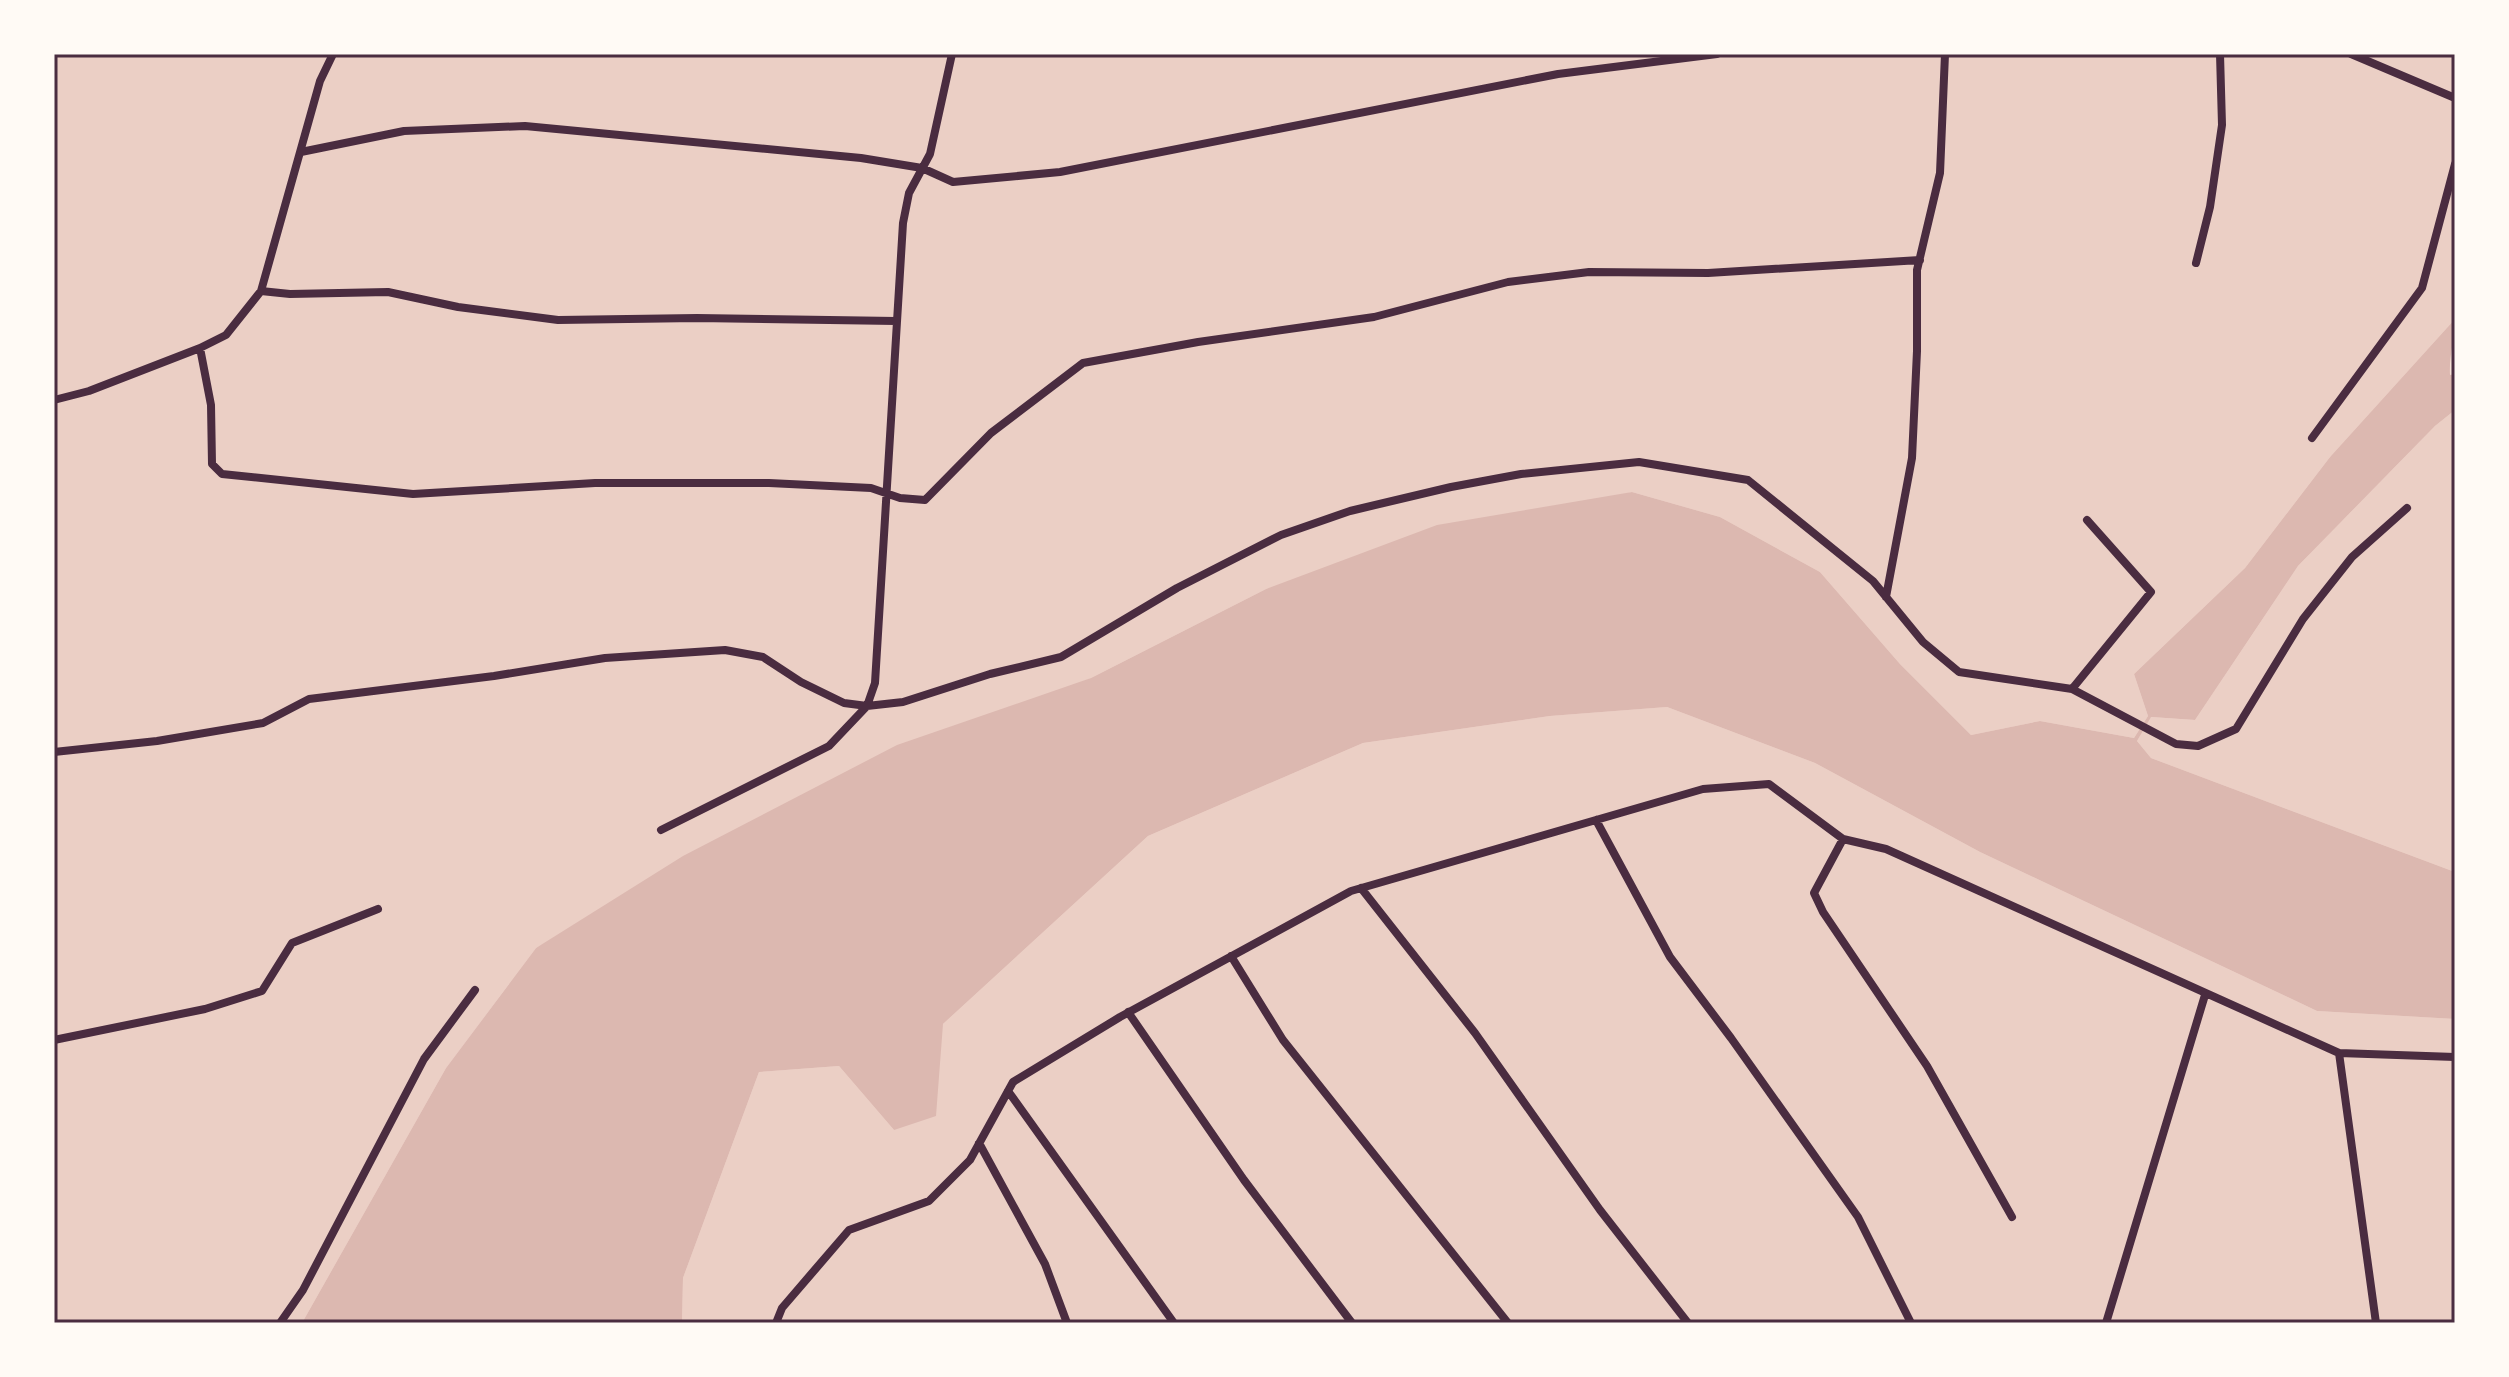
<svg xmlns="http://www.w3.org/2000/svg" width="2509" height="1377" font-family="'Fira Sans Condensed',sans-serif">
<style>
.green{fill:#ebcfc5}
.water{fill:#dcb8b0}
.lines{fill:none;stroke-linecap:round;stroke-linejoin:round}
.minor{stroke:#4a2c40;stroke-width:8}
.neatline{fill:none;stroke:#4a2c40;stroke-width:3}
</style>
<rect width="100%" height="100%" fill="#f7e1d7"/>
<path class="green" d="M54,54H2455V319L2330,457L2245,568L2134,674L2148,716L2134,738L2040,721L1971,735L1900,664L1820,572L1720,517L1632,492L1266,589L1091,678L536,948L446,1068L302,1323H54Z
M2455,410V872L2151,758L2137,741L2150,717L2195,720L2298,566L2435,426Z
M1667,707L1815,763L1980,852L2317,1011L2455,1019V1323H682L683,1278L759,1072L839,1066L894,1130L943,1024L1148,836L1363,743L1550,716Z"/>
<path class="water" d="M2455,319C2455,339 2449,355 2450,375L2455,374V410L2435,426L2298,566L2195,720L2151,717L2137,741L2151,758L2455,872V1019L2317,1011L1980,852L1815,763L1667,707L1550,716L1363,743L1148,836L943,1024L936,1116L894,1130L839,1066L759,1072L683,1278L682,1323H302L446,1068L536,948L683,856L897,745L1091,678L1266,589L1437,525L1632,492L1720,517L1820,572L1900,664L1971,735L2040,721L2134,738L2148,716L2134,674L2245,568L2330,457Z"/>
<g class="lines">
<path class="minor" d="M2351,54L2455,98
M301,152L404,131L525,126L861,158L922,168L953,182L1060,172L1558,74L1717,54
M2196,263L2210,207L2222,125L2220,54
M261,291L290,294L388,292L458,307L558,320L697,318L896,321
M200,348L211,405L212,464L222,474L413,494L595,483H769L871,488L900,498L925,500L991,433L1083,363L1198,342L1374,317L1508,282L1589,272L1708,273L1920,260
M54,400L89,391L200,348L226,335L261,291L320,81L333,54
M2312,438L2422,288L2455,164
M1886,597L1912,458L1917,351V270L1940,173L1945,54
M2072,689L2151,592L2087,520
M54,752L157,741L263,723L309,699L494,676L605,658L725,650L763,657L801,682L844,703L867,706L875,683L903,223L909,193L930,154L952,54
M1596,820L1670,957L1731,1038L1858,1217L1911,1323
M661,830L829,746L867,706L903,702L990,674L1061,657L1177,588L1281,535L1350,511L1451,487L1521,474L1639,462L1748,480L1873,581L1923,642L1959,672L2072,689L2176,744L2198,746L2236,729L2303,619L2352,557L2407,508
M1843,839L1814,893L1823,912L1927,1066L2012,1217
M1361,888L1475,1033L1600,1210L1688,1323
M1231,956L1283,1040L1508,1323
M1128,1012L1244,1180L1352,1323
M54,1040L205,1009L262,991L292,943L378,909
M2339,1053L2376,1323
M1008,1091L1174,1323
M979,1143L1045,1264L1067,1323
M280,1323L303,1290L424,1059L475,990
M776,1323L782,1308L849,1230L929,1201L970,1160L1013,1082L1120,1017L1351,891L1703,789L1769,784L1843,839L1886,849L2339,1053L2455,1057
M2106,1323L2205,995"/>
</g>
<rect width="2509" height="1377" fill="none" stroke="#fffaf5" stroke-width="112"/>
<rect x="56" y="56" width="2397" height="1265" class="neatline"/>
</svg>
